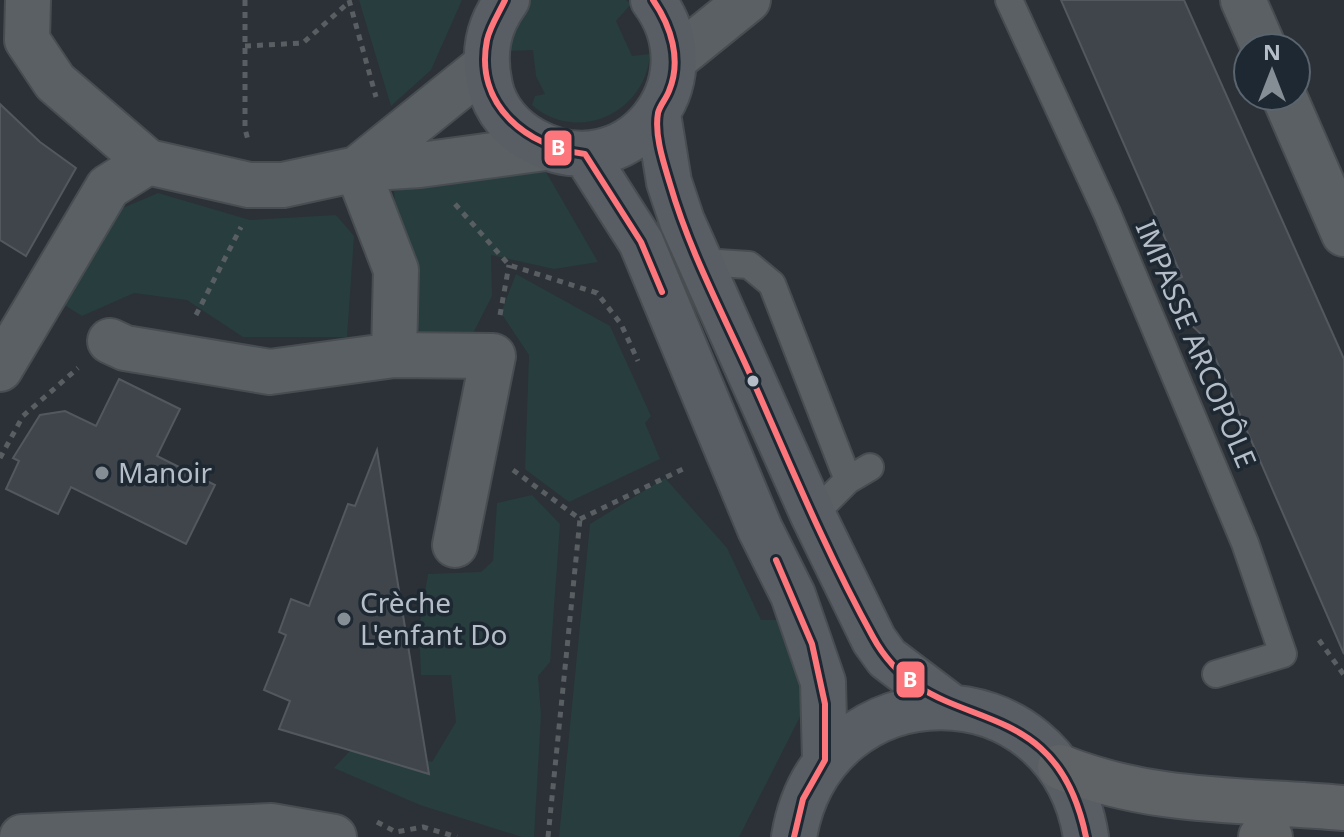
<svg xmlns="http://www.w3.org/2000/svg" width="1344" height="837" font-family="'Noto Sans',sans-serif">
<style>
.green{fill:#283d3e}
.building{fill:#40454b;stroke:#53585f;stroke-width:2}
.lines{fill:none;stroke-linecap:round;stroke-linejoin:round}
.lane-casing{stroke:#484d52;stroke-width:30}
.street-casing{stroke:#484d52;stroke-width:48}
.secondary-casing{stroke:#484d52;stroke-width:48}
.highway-casing{stroke:#484d53;stroke-width:48}
.path{stroke:#595e62;stroke-width:5;stroke-dasharray:6 6;stroke-linecap:butt}
.lane{stroke:#5b6065;stroke-width:26}
.street{stroke:#5b6065;stroke-width:44}
.secondary{stroke:#595e64;stroke-width:44}
.highway{stroke:#5f6366;stroke-width:44}
.bus-1-casing{stroke:#1e2832;stroke-width:12}
.bus-1{stroke:#fc767c;stroke-width:6}
.bus-dot{fill:#b5bec8;stroke:#1e2832;stroke-width:3}
.poi-dot{fill:#858d95;stroke:#1e2832;stroke-width:3}
.labels{text-anchor:middle;stroke-width:7;stroke-linejoin:round;paint-order:stroke}
.street-label{font-size:28px;fill:#b5bec8;stroke:#1e2832}
.poi-label{font-size:28px;fill:#b5bec8;stroke:#1e2832;text-anchor:start}
.line-badge{stroke:#1e2832;stroke-width:3}
.badge-label{font-size:22px;text-anchor:middle;font-weight:bold;fill:#fff}
</style>
<rect width="100%" height="100%" fill="#2b3137"/>
<path class="green" d="M359,0H462L431,70L391,106Z
M531,0H626L631,4L616,21L632,56L650,54C646,112 578,145 532,105L535,96L545,94L536,76L533,50L508,51L519,14Z
M499,160L546,172L598,262L554,269L491,255L492,296L467,345L421,337L398,249L394,191Z
M158,193L250,220L336,215L354,236L347,337H243L187,300L134,293L82,316L63,304L118,210Z
M516,274L610,326L651,416L645,423L660,459L569,502L525,469L529,355L501,313Z
M665,478L727,548L761,620H781L808,701L739,837H559L590,524Z
M532,495L560,524L550,662L538,676L541,715L534,837H522L420,805L334,768L361,739L432,762L456,722L451,675H421L419,628L428,574L481,572L493,561L497,503Z"/>
<path class="building" d="M1061,0H1184L1344,359V654L1208,341L1179,313L1162,287L1182,277Z
M0,104L40,142L76,168L26,256L0,240Z
M119,379L180,409L157,456L215,485L186,544L71,487L58,514L6,489L19,461L13,458L40,415L65,411L96,426Z
M377,450L394,560L429,774L279,729L290,701L264,690L286,635L279,632L291,599L309,606L348,504L355,506Z"/>
<g class="lines">
<g class="lane-casing">
<path id="lane" d="M1009,0L1107,213L1245,543L1283,654L1216,674
M702,262L749,265L772,284L848,480L813,515
M848,480L870,467"/>
</g>
<g class="street-casing">
<path id="street" d="M28,0L27,40L55,82L148,162L249,185H283L357,169L420,165L545,148
M1243,0L1264,48
M675,59L748,0
M1284,96L1344,234
M357,169L396,270L394,355
M357,169L485,66
M110,341L125,348L270,372L394,355L493,356L455,545
M0,369L108,187L148,162
M22,837L271,826L334,837"/>
</g>
<g class="secondary-casing">
<path id="secondary" d="M507,0C487,27 483,54 490,86C495,110 513,130 534,141C626,191 715,83 653,0
M658,114L669,182L682,221L813,515L874,640L887,658L949,705
M585,154L641,242L760,529L793,595L823,682L825,760
M794,837C823,664 1059,664 1086,837"/>
</g>
<g class="highway-casing">
<path id="highway" d="M1060,767C1155,805 1244,799 1344,808
M1261,837H1270"/>
</g>
<path class="path" d="M245,0V129L248,140
M349,0L376,97
M245,46L303,43L348,3
M455,204L509,265L597,293L621,324L638,361
M196,315L241,227
M500,315L509,265
M0,458L23,416L78,368
M513,470L580,519
M580,519L683,469
M1319,640L1344,675
M377,822L396,832L423,827L457,837
M548,837L580,519"/>
<use href="#lane" class="lane"/>
<use href="#street" class="street"/>
<use href="#secondary" class="secondary"/>
<use href="#highway" class="highway"/>
<g class="bus-1-casing">
<path id="bus-1" d="M505,0C499,13 490,26 487,40C474,105 527,147 585,154L641,242L662,292
M653,0C671,26 682,60 669,91C666,99 660,105 658,113C654,135 664,164 670,184C689,250 722,312 750,374C789,462 826,552 873,637C931,744 1054,680 1086,837
M776,560L812,644L825,704V760L803,799L794,837"/>
</g>
<use href="#bus-1" class="bus-1"/>
</g>
<circle class="bus-dot" cx="753" cy="381" r="7"/>
<g class="poi-dot">
<circle cx="102" cy="473" r="8"/>
<circle cx="344" cy="619" r="8"/>
</g>
<g class="labels">
<g class="street-label">
<text transform="translate(1196 344) rotate(67)" y="10">IMPASSE ARCOPÔLE</text>
</g>
<g class="poi-label">
<text x="118" y="483">Manoir</text>
<text x="360" y="613">Crèche<tspan x="360" dy="32">L'enfant Do</tspan></text>
</g>
</g>
<g class="line-badge">
<rect x="543" y="129" width="30" height="38" rx="8" fill="#fc767c"/>
<rect x="895" y="660" width="31" height="39" rx="8" fill="#fc767c"/>
</g>
<g class="badge-label">
<text x="558" y="155">B</text>
<text x="910" y="687">B</text>
</g>
<g transform="translate(1272 72)"><circle r="38" fill="#1e2832" stroke="#5a646e" stroke-width="2"/>
<path d="M0-6L14 30L0 20L-14 30Z" fill="#858d95"/>
<text y="-12" font-size="22" font-weight="bold" text-anchor="middle" fill="#b5bec8">N</text>
</g>
</svg>
